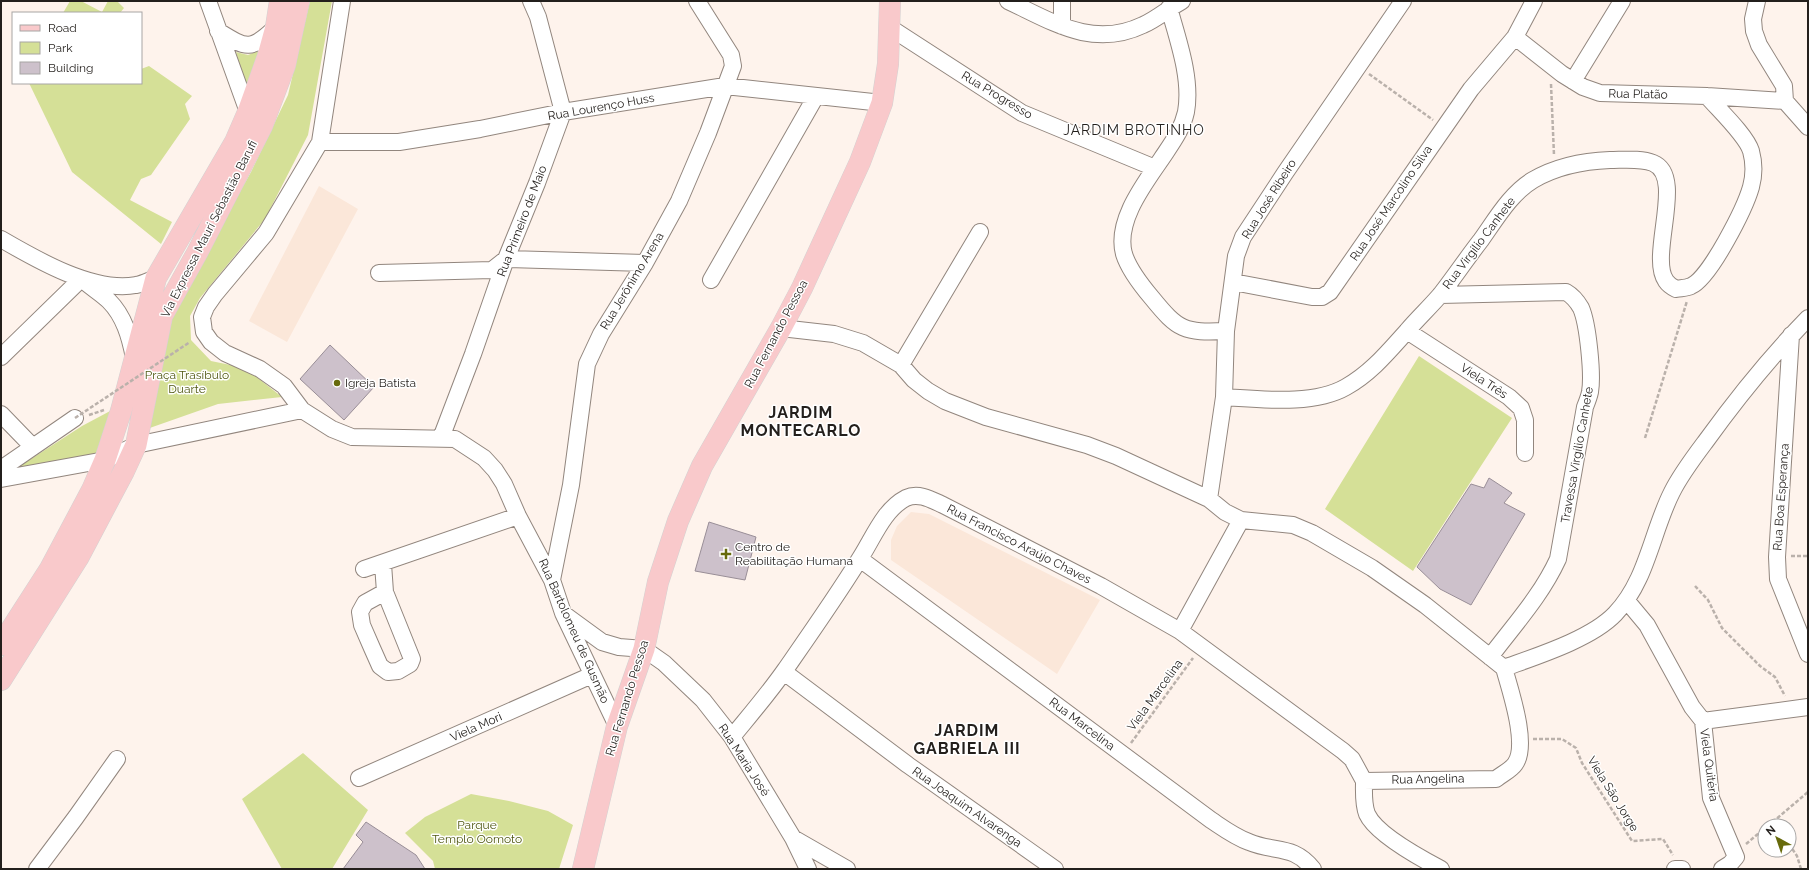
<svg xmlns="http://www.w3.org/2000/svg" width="1809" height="870" font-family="Raleway,sans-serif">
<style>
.built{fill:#fbe7d9}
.green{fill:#d5e097}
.building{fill:#cdc1cb;stroke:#998e97}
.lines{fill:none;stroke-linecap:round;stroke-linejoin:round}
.minor-casing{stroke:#92867e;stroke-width:18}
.major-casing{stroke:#d3d2d2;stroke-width:22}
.path{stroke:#bab1ab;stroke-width:2.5;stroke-dasharray:4 2;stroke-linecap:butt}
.minor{stroke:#fff;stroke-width:16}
.major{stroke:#f9c9cb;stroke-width:21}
.path-bridge{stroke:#bab1ab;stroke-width:2.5;stroke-dasharray:4 2;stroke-linecap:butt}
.poi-dot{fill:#676a0b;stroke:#fff;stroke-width:1.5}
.labels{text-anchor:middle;stroke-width:3;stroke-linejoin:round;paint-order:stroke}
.street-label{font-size:12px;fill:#231f1c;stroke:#fff}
.park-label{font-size:12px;fill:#505812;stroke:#fff}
.poi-label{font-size:12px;fill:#231f1c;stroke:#fff;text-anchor:start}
.quarter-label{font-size:14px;letter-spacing:1px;fill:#231f1c;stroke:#fff}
.district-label{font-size:16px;font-weight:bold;letter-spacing:1px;fill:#231f1c;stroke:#fff}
</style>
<rect width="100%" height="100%" fill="#fef3ec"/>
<path class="built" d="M319,186L358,209L287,342L249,321Z
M911,512L929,514L1100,600L1057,674L891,560V540L897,526Z"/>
<path class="green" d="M70,1H81L102,12L108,1H117L124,8L120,13H63Z
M310,1H332L308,135L265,219L200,298L190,316L191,340L211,361L245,368L282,397L218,404L144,430L168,322L251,172L288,95Z
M260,50L252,82L245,85L236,52L248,55Z
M149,66L192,96L185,104L190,119L151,175L141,179L130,200L172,222L161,244L72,172L29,83H141V69Z
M1419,356L1512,418L1413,571L1325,509Z
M112,410L101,453L14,470L82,426Z
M303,753L368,810L332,869H282L242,799Z
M471,794L509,801L548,811L573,825L559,869H435L433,861L405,833L425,817Z"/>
<path class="building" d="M330,345L374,387L344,420L300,379Z
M1489,478L1512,493L1504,503L1525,514L1471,605L1440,589L1417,567L1471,484L1484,488Z
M709,522L756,537L745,580L695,571Z
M366,822L416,855L425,869H343L363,842L356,835Z"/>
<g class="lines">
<g class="minor-casing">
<path id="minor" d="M208,1L248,112L252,116
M1008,1C1053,22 1093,49 1143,25C1157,19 1169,8 1182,1
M1534,1L1515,37L1562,74L1583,87L1600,93L1707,96L1785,101L1808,127
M1757,1L1753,19L1754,31L1759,45L1784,86L1785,101
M1169,8C1178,40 1192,79 1186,112C1182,130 1172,143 1162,158C1145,183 1115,221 1124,254C1129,270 1141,285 1152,298C1178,330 1184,333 1226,331
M1062,26V1
M889,27L1022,113L1155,168
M218,31C247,49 251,51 276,27
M1573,81L1622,1
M320,142H399L480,129L563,112L725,86L882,103
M1,239C37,260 94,293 136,285C143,284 150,280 156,278
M379,273L492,270L506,259L645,263
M711,280L816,96
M84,281C92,288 102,294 109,301C124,316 130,337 134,358
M1233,282L1312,297H1322L1330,292L1471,89L1515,37
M1440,295L1566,292C1573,296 1577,301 1581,308C1588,324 1593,375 1590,392C1589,397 1587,402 1585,407L1558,559C1541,596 1514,625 1490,657
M781,328L834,334L863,343L901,365L914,380L928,391L945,401L986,417L1087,445L1116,456L1209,499L1225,512L1241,520L1293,525L1312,533L1372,568L1425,605L1504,668C1537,656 1591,639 1615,614C1647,581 1652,531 1672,492C1681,474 1694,457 1706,441C1737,398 1771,356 1808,318
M1407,331L1509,397L1521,408L1525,420V453
M1791,335L1777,557L1778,579L1808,654
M1,357L81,279
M901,365L980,232
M1224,397C1260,399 1313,406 1346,387C1371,373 1388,352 1407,331C1418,318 1430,307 1441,294C1455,276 1467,258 1481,240C1496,219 1511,193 1533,180C1557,166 1583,161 1610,160C1623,160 1641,158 1653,163C1686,176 1648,256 1666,281C1668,284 1672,287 1676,289C1681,288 1687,288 1691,286C1710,278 1745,208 1751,187C1754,176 1754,162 1751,151C1746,135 1718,109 1707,96
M302,410L284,386L260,369L225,353L211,342L204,332L202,317L206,307L215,294L266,233L320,142L342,1
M1,414L32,446
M441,438L473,354L506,259L537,183L563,112L538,17L531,1
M1,469L75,418
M1,479L105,460L136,445L302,410L332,429L352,437L455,439L484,458L495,470L504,484L518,516L552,580L563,613L617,726
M1209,499L1224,397L1226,331L1236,256L1243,237L1285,173L1403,1
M860,559L1211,820C1223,828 1235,837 1249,842C1275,853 1293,844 1313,869
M383,564L385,592L412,659L410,664L398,671L388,672L380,666L372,648L362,625L360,612L365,603L385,592
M364,569L518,516
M552,580L571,485L587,364L601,334L645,263L679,201L708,133L733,66L731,55L697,1
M1627,601L1647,625L1692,707L1703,721L1808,707
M565,615L602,642L619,647L644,649L664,663L703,700L732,737L793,838L808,869
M1180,631L1241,520
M784,672L908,765L1055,869
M1703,721L1711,798L1736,857L1730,864L1722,869
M732,737C750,715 769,693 785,670C810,634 836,597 859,560C873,539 883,510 906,498C919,492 932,500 943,505L1101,586L1180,631L1343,751L1352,759L1364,781
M359,778L592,675
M793,838L847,869
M37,869L76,817L117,759
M1441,869C1422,859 1376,834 1367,814C1363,804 1364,792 1364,781L1496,779C1502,774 1511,770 1515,764C1529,745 1510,690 1504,668
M1675,869H1682"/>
</g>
<g class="major-casing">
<path id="major" d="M1,645L50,569L92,490L105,460L121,411L156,278L235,142L248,112L268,56L276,27L280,1
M1,680L78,558L124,471L136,445L162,316L197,253L262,126L285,65L299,1
M583,869L617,726L644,649L658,582L678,521L702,466L781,328L802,288L860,162L882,103L888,64L890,1"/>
</g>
<path class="path" d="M1369,74L1433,120
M1551,84L1554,155
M89,415L104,410
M1645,438L1687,301
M1791,556H1808
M1695,586L1708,600L1722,628L1760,666L1775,677L1785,696
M1533,739H1562L1576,748L1582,763L1632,841L1663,839L1673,855
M1131,743L1193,658
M1774,821L1777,826
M1768,826L1808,792
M1746,844L1765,828
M1789,844L1797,856L1801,869"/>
<use href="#minor" class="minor"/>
<use href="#major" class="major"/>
<path class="path-bridge" d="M75,418L190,342"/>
</g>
<g class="poi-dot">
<circle cx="337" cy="383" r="4"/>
<path d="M724 548h4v4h4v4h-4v4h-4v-4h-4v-4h4z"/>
</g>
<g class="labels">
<g class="street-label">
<text transform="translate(1638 94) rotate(1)" y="4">Rua Platão</text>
<text transform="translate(997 95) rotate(31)" y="4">Rua Progresso</text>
<text transform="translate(601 107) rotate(-10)" y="4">Rua Lourenço Huss</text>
<text transform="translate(1269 199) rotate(-58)" y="4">Rua José Ribeiro</text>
<text transform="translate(1391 203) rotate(-56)" y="4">Rua José Marcolino Silva</text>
<text transform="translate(522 221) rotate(-69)" y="4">Rua Primeiro de Maio</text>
<text transform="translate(209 229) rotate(-63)" y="4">Via Expressa Mauri Sebastião Barufi</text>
<text transform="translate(1479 243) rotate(-53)" y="4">Rua Virgilio Canhete</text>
<text transform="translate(632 281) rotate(-59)" y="4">Rua Jerônimo Arena</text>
<text transform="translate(776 334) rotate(-62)" y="4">Rua Fernando Pessoa</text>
<text transform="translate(1484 381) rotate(33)" y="4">Viela Três</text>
<text transform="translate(1577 455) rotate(-80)" y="4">Travessa Virgílio Canhete</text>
<text transform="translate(1781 497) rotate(-86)" y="4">Rua Boa Esperança</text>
<text transform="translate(1019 544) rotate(27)" y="4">Rua Francisco Araújo Chaves</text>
<text transform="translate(574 631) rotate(66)" y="4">Rua Bartolomeu de Gusmão</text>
<text transform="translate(1155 695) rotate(-54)" y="4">Viela Marcelina</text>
<text transform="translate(627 698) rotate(-73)" y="4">Rua Fernando Pessoa</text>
<text transform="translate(1082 724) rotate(37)" y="4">Rua Marcelina</text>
<text transform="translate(476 727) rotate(-24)" y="4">Viela Mori</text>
<text transform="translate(744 760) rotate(57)" y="4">Rua Maria José</text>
<text transform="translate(1709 765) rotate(82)" y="4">Viela Quitéria</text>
<text transform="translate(1428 779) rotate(-1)" y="4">Rua Angelina</text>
<text transform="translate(1613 794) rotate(58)" y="4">Viela São Jorge</text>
<text transform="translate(967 807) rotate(35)" y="4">Rua Joaquim Alvarenga</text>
</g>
<g class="park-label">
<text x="187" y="379">Praça Trasíbulo<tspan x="187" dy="14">Duarte</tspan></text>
<text x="477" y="829">Parque<tspan x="477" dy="14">Templo Oomoto</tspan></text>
</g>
<g class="poi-label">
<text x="345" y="387">Igreja Batista</text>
<text x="735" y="551">Centro de<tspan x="735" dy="14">Reabilitação Humana</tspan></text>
</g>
<g class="quarter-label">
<text x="1134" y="135">JARDIM BROTINHO</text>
</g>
<g class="district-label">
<text x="801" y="418">JARDIM<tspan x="801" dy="18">MONTECARLO</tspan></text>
<text x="967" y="736">JARDIM<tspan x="967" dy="18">GABRIELA III</tspan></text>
</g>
</g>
<rect width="1809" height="870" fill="none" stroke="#231f1c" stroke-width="4"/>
<rect x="12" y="12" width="130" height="72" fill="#ffffff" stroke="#a7a5a4"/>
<rect x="20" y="25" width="20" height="6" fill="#f9c9cb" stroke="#a7a5a4"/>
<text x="48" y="32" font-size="12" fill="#231f1c">Road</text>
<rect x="20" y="42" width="20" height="12" fill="#d5e097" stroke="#a7a5a4"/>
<text x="48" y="52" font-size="12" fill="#231f1c">Park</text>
<rect x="20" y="62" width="20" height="12" fill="#cdc1cb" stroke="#a7a5a4"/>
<text x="48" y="72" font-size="12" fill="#231f1c">Building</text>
<g transform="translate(1777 838) rotate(320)"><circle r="19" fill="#ffffff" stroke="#a7a5a4"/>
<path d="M0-3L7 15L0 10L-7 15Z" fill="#676a0b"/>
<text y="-6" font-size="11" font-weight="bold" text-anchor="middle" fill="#231f1c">N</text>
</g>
</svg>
